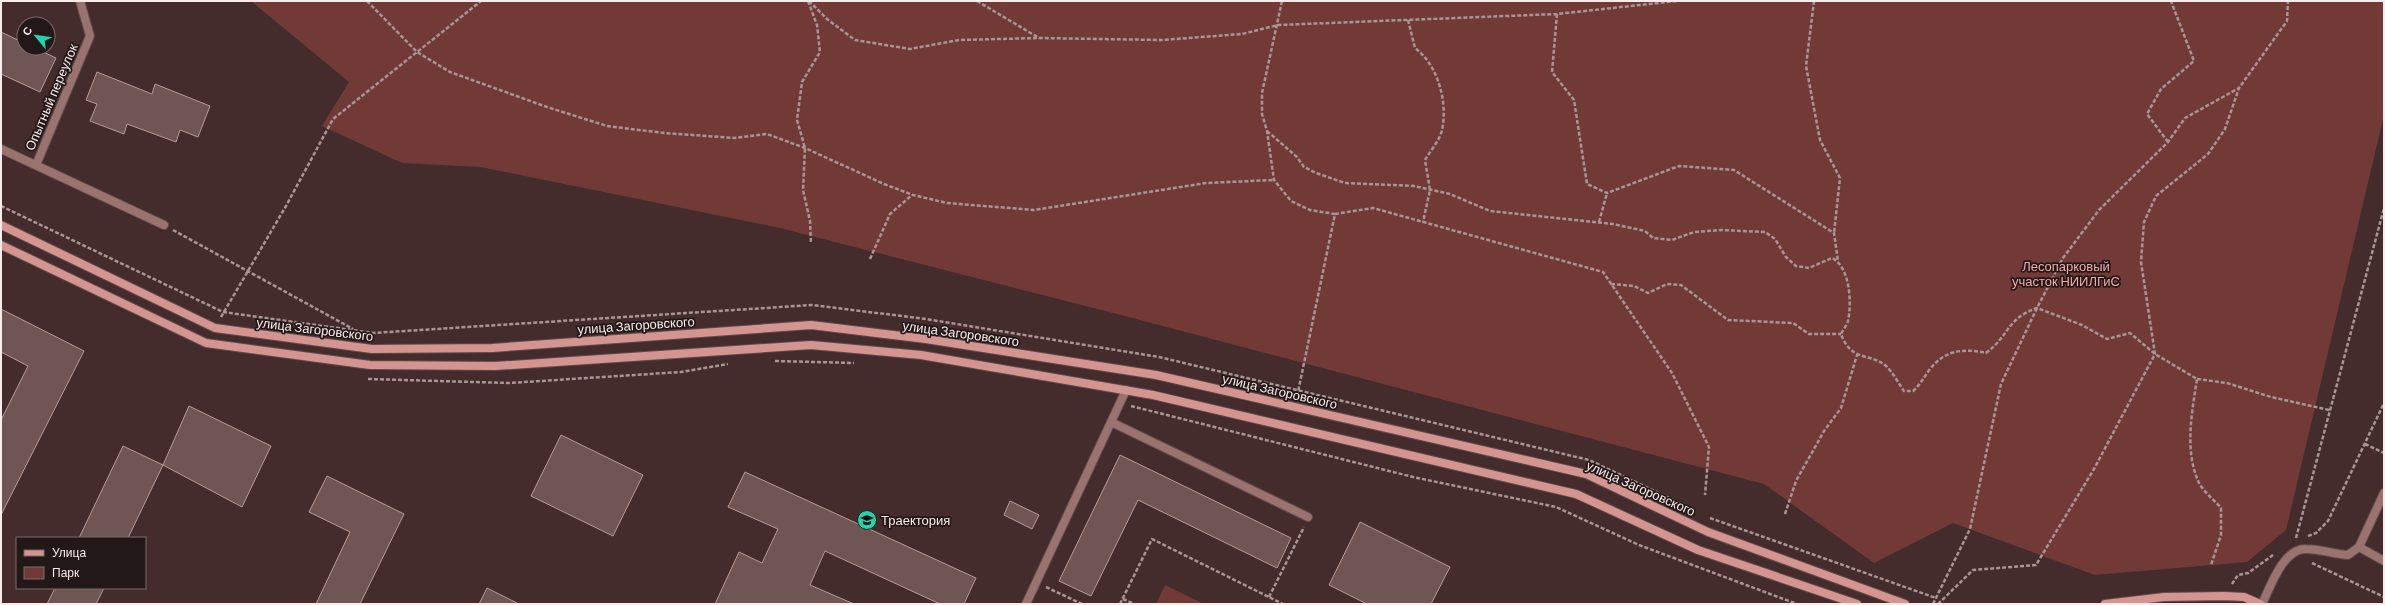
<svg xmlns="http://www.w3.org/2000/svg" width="2385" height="605" font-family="Barlow,sans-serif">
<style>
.green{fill:#713a37}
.building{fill:#6f5654;stroke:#b89b99}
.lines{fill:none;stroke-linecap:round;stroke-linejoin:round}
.lane-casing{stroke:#604b4a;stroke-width:10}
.street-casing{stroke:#604b4a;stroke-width:10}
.secondary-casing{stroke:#604b4a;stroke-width:10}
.path{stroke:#a89594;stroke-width:2.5;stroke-dasharray:4 2;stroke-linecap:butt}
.lane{stroke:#9a726f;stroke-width:8}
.street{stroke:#9a726f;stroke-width:8}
.secondary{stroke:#d49490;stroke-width:8}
.labels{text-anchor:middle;stroke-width:3.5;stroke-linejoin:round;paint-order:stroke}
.street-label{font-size:13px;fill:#fbebea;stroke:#221817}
.park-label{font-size:13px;fill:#f5aca7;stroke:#221817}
.poi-label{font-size:13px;fill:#fbebea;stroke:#221817;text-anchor:start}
</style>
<rect width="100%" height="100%" fill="#432c2b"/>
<path class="green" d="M251,1H2384V115L2286,530L2247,562L2095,575L1953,523L1874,563L1764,484L1117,314L780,228L481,167L402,163L322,126L349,82Z
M1165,585L1204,604H1156Z"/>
<path class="building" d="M1,32L24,43V48H35L56,58L40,92L1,74Z
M97,72L152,94L155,84L210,106L198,137L180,130L176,142L127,124L124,134L90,121L97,104L86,100Z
M1,309L84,351L1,515V420L28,366L1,352Z
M189,406L271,446L242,507L163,465Z
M561,435L643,475L613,536L531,496Z
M123,446L163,465L128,538H79Z
M1120,455L1291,538L1277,568L1138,500L1091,596L1059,581Z
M745,472L976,578L964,604H940L825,551L810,585L854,604H715L739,552L762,563L778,529L728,507Z
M327,476L404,514L360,604H316L350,532L309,512Z
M1010,501L1039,515L1032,529L1004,515Z
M1360,522L1450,567L1431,604H1367L1329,585Z
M55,588H104L96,604H47Z
M487,588L519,604H479Z"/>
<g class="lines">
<g class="lane-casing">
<path id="lane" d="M1111,422L1308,517
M2359,547L2384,561
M1026,604L1126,390
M2262,604C2270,588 2283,548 2306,549C2320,549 2334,554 2348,555L2359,547L2384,493"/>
</g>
<g class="street-casing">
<path id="street" d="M1,149L164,225
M36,165L90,36L80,1"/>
</g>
<g class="secondary-casing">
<path id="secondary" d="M1,225L215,328L372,349L492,348L811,325L926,339L1156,375L1586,474L1708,532L1905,604
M1,245L206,343L370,365L495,366L811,345L921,355L1153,395L1576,494L1698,550L1857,604
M2105,604L2164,597L2224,596L2244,597L2260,604"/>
</g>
<path class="path" d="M367,1L417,52L450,72L547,107L607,126L664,133L735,138L767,134L805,148L884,184L913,195L947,203L1034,210L1206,183L1274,180
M808,1L817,25L820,52L802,82L797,120L805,148L803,190L810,221L811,243
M809,1L827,19L855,40L910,49L959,40L1038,38
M977,1L1039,38L1162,40L1242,34L1278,25L1557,14L1677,1
M1282,1L1262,93V114L1267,131L1274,180L1291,201L1310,210L1335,214L1298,392
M1814,1L1806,66L1820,140L1840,178L1834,233
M1557,14L1552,72L1574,100L1587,184L1607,193L1679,166L1734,170L1834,233L1838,261
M1408,20L1415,48C1438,65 1448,102 1442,130C1440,140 1430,151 1425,160L1430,190L1423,222
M1267,131L1297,157L1304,167L1316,173L1345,183L1414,186L1450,194L1490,211L1613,224L1645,231L1653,238L1672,240L1694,232L1722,230L1765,232L1775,239L1786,257L1796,266L1809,268L1832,258C1850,267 1852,302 1848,321C1847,325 1843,330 1841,334C1851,362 1870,353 1885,365C1893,372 1898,383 1904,391H1913C1920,385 1924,377 1930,369C1945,350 1964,348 1986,353C2010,335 2006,319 2037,308L2082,325L2107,339L2130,333L2155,354L2197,379C2192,412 2184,451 2199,483C2204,492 2215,501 2221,508V535L2211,565
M2168,142L2147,114L2161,89L2194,61L2171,1
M1,206L223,312L373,333L812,305L926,319L1159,357L1589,460L1684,505
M1335,214L1373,208L1603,272L1672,373L1709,447L1705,495
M1599,222L1607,193
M173,230L353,329
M870,259L890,214L912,195
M1611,284L1634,286L1648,293L1667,284L1681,285L1728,320L1793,323L1809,334H1841
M221,317L286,206L333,119L481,1
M775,361L854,363
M368,379L509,383L681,372L728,364
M2197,379L2227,383L2271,397L2329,410
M1131,406L1413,477L1556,507L1639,545L1797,604
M2365,444L2384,453
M1785,514L1796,481L1824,431L1841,408L1857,355
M1710,518L1936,598
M2308,536L2316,533L2328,521L2384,403
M2296,538L2384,208
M2312,563L2384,597
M2232,584L2238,575L2248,573L2273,555
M1046,587L1082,604
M1269,597L1304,527
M1123,599L1134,604
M1120,604L1152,539L1283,604
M1933,604L1970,529L2001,384L2037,308L2063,258L2099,210L2168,142L2185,118L2239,88
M1938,604L1973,570L2036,565L2094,469L2155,354L2141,262L2144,222L2156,196L2208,154L2225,129L2239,88L2287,21L2288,1"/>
<use href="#lane" class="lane"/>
<use href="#street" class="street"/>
<use href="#secondary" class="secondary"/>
</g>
<defs>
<g id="school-disc" transform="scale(1)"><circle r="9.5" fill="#1fd5b0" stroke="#221817"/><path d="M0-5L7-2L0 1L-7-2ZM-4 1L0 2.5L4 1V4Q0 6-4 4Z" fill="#111"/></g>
</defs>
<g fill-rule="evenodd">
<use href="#school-disc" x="867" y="520"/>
</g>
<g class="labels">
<g class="street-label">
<text transform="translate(51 97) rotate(-67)" y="5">Опытный переулок</text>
<text transform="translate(636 325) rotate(-4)" y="5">улица Загоровского</text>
<text transform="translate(315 329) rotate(7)" y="5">улица Загоровского</text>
<text transform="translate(961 333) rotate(8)" y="5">улица Загоровского</text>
<text transform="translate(1280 391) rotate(13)" y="5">улица Загоровского</text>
<text transform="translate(1641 488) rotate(24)" y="5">улица Загоровского</text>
</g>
<g class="park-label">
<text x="2066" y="271">Лесопарковый<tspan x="2066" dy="15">участок НИИЛГиС</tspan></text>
</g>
<g class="poi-label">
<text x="881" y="525">Траектория</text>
</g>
</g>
<rect width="2385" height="605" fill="none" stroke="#fbebea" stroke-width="4"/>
<rect x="16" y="537" width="130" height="52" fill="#221817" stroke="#796c6b"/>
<rect x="24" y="550" width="20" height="6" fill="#d49490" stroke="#796c6b"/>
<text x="52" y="557" font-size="12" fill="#fbebea">Улица</text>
<rect x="24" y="567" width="20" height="12" fill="#713a37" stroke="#796c6b"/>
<text x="52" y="577" font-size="12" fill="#fbebea">Парк</text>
<g transform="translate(36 36) rotate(299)"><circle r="19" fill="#221817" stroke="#796c6b"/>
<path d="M0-3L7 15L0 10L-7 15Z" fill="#1fd5b0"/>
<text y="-6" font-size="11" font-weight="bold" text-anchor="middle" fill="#fbebea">С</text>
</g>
</svg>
